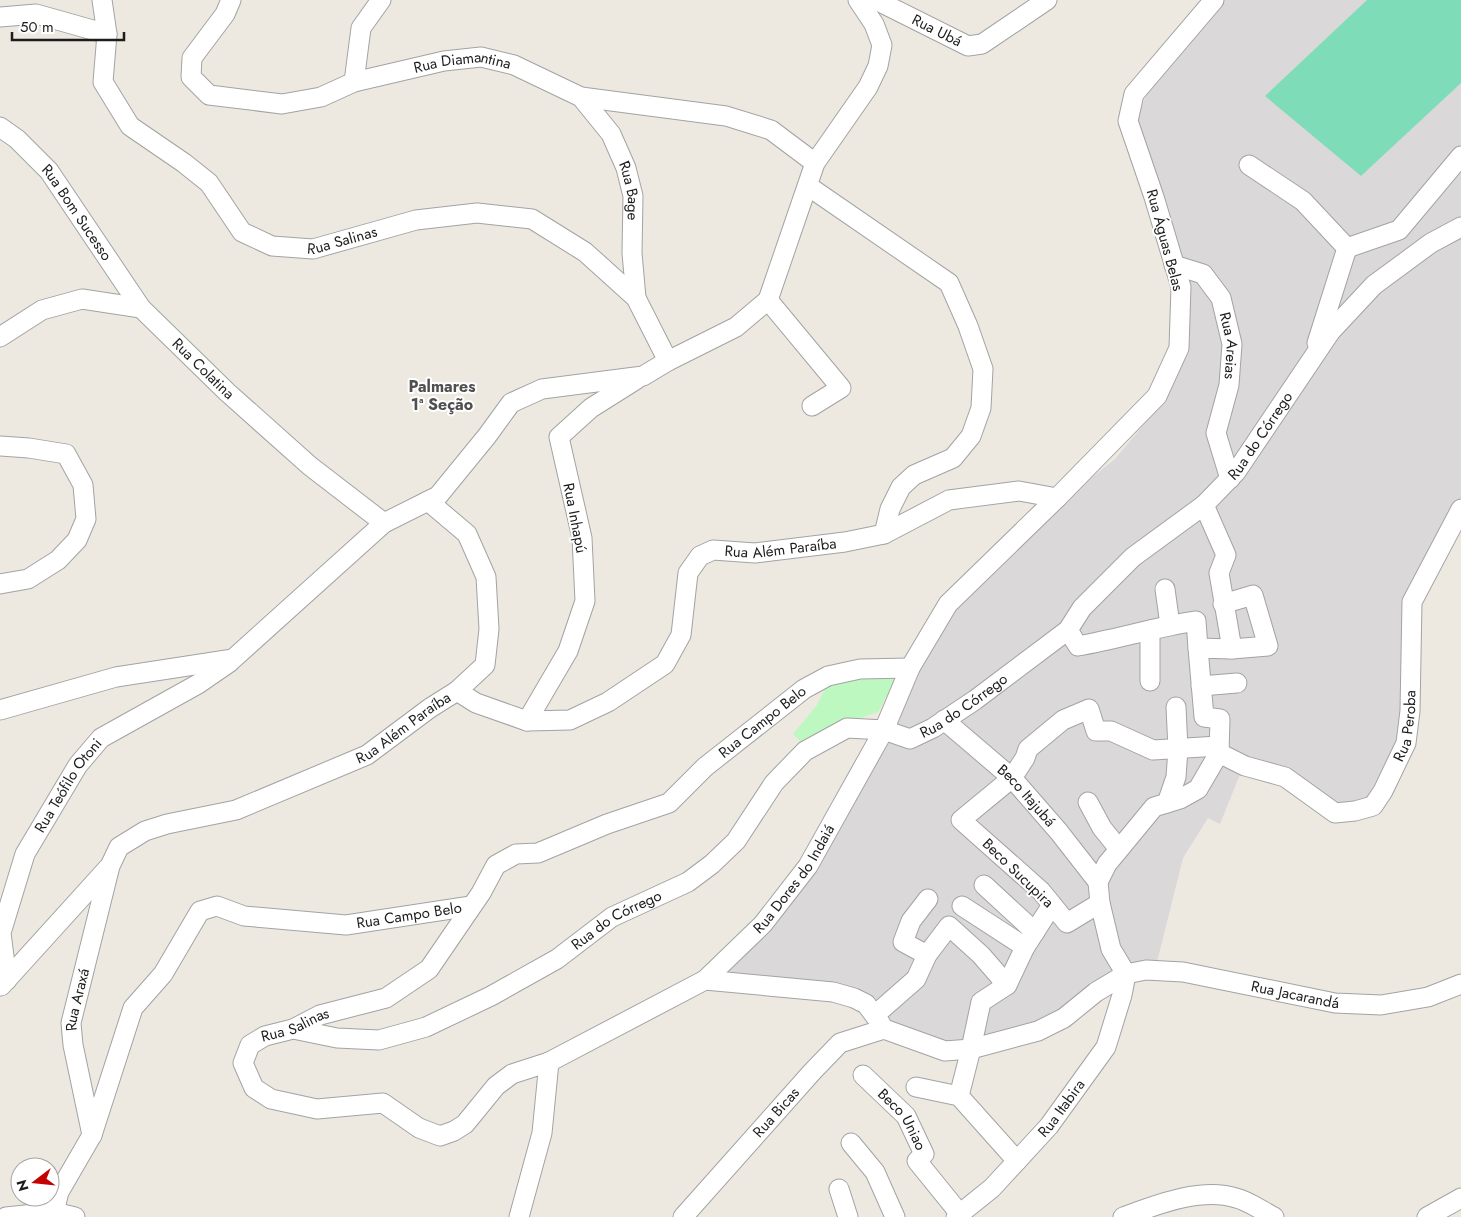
<svg xmlns="http://www.w3.org/2000/svg" width="1461" height="1217" font-family="Jost,sans-serif">
<style>
.residential{fill:#dad8d9}
.park{fill:#bdf8c1}
.pitch{fill:#7fdcb8}
.lines{fill:none;stroke-linecap:round;stroke-linejoin:round}
.minor-casing{stroke:#a3a3a3;stroke-width:21}
.minor{stroke:#fff;stroke-width:19}
.labels{text-anchor:middle;stroke-width:4;stroke-linejoin:round;paint-order:stroke}
.street-label{font-size:15px;fill:#1c1c1c;stroke:#fff}
.neighbourhood-label{font-size:16px;font-weight:bold;fill:#4f4f4f;stroke:#fff}
</style>
<rect width="100%" height="100%" fill="#ede9e1"/>
<path class="residential" d="M1224,0H1461V519L1420,603L1416,703L1362,808L1322,811L1290,784L1241,772L1220,824L1208,818L1183,858L1155,970L1040,1035L947,1056L909,1049L846,1003L709,989L802,877L880,728L981,566L1115,459L1170,393L1186,325L1133,125L1147,94Z"/>
<path class="park" d="M898,675L878,712L821,731L803,744L793,734L817,705L828,683L858,676Z"/>
<path class="pitch" d="M1367,0H1461V83L1361,176L1265,96Z"/>
<g class="lines">
<g class="minor-casing">
<g id="minor">
<path id="s1" d="M102,0L107,34L103,82L130,126L184,163L209,183L242,232L272,246L313,249L416,220L477,213L532,219L585,252L636,298L668,361"/>
<path id="s2" d="M231,0L225,14L192,58L191,77L209,95L282,104L321,97L354,82L444,61L481,57L514,65L581,97L726,116L771,130L815,163"/>
<path id="s3" d="M876,0L968,46L982,44L1047,0"/>
<path d="M0,17L36,14L107,34"/>
<path d="M354,82L361,28L381,0"/>
<path id="s4" d="M581,97L611,134L626,168L633,196L632,253L636,298"/>
<path id="s5" d="M0,127L17,139L49,171L141,308L227,392L310,466L384,523"/>
<path d="M1249,165L1303,201L1347,248L1317,343"/>
<path d="M808,186L949,283L968,326L983,369L981,408L971,436L953,458L914,475L901,487L890,509L884,534"/>
<path d="M1347,248L1399,230L1461,156"/>
<path id="s6" d="M1174,265L1203,274L1221,298L1232,344L1229,385L1216,433L1230,479"/>
<path d="M768,300L841,388L812,406"/>
<path d="M0,337L42,310L82,299L141,308"/>
<path d="M0,446L29,448L66,454L83,485L86,519L77,540L58,560L28,579L0,584"/>
<path d="M428,501L467,534L486,577L489,629L485,665L457,691"/>
<path d="M1165,589L1170,625"/>
<path d="M1223,604L1253,595L1268,646L1232,649"/>
<path d="M1068,630L1078,646C1118,639 1156,627 1196,621L1198,648"/>
<path d="M1150,630V681"/>
<path d="M1201,686L1237,683"/>
<path d="M0,710L116,677L233,659L384,523L438,496L487,436L511,403L542,389L643,376L668,361L736,327L768,300L815,163L868,87L878,66L882,45L874,24L858,0"/>
<path id="s7" d="M944,720L1012,778L1059,832L1098,882"/>
<path d="M527,721L568,651L585,601L582,538L559,437L591,408L637,379"/>
<path id="s8" d="M1219,753L1245,766L1285,777L1335,813L1355,811L1373,806L1383,791L1406,743L1410,711L1412,602L1461,509"/>
<path d="M1088,802L1102,828L1119,849"/>
<path d="M1167,803L1176,777L1178,749L1176,707"/>
<path d="M984,885L1035,932"/>
<path d="M1100,903L1067,923L1041,891L961,820L1012,778L1025,758L1028,749L1063,720L1089,709L1096,731H1111L1153,750L1219,746"/>
<path d="M962,906L1025,947"/>
<path d="M927,955L903,942L911,921L928,899"/>
<path d="M1126,974L1111,949L1100,903L1098,882L1107,864L1154,807L1180,799L1198,789L1219,753L1220,719L1204,717L1198,648L1232,649L1219,573L1226,555L1204,505"/>
<path id="s9" d="M7,980L1,933L25,854L78,765L101,738L198,684L230,662"/>
<path d="M705,980L833,992L854,998L866,1004L881,1024"/>
<path d="M1,986L108,868"/>
<path d="M875,1015L916,979L927,955L949,926L981,955L1007,985"/>
<path id="s10" d="M293,1029L337,1038L379,1040L426,1027L491,996L557,959L612,917L688,882L712,864L736,841L774,783L805,751L847,728L884,730L910,739L933,728L975,700L1068,630L1082,608L1133,557L1204,505L1236,472L1331,331L1374,285L1431,243L1461,227"/>
<path id="s11" d="M549,1062L512,1074L496,1086L465,1124L454,1131L440,1136L419,1128L383,1103L317,1109L271,1099L254,1088L243,1063L250,1045L265,1036L293,1029L320,1015L386,998L429,969L481,893L496,865L516,854L538,853L607,824L669,803L705,767L804,689L828,676L860,669L910,668"/>
<path id="s12" d="M863,1075L906,1116L924,1154L917,1161L960,1214"/>
<path d="M916,1087L959,1096L1017,1161"/>
<path d="M959,1096L971,1049L981,1002L1007,985L1025,947L1052,905"/>
<path id="s13" d="M92,1135L73,1045L71,1023L110,866L119,847L145,831L167,824L236,810L367,755L430,708L457,691L476,703L527,721L570,720L608,702L665,664L681,635L688,573L700,556L713,550L755,553L845,542L884,534L949,500L1019,491L1057,498"/>
<path d="M851,1143L875,1172L895,1217"/>
<path d="M839,1189L848,1217"/>
<path id="s14" d="M54,1212L59,1192L92,1135L133,1008L163,974L200,911L217,906L244,916L346,925L471,906"/>
<path d="M6,1217L54,1212L75,1217"/>
<path id="s15" d="M519,1217L542,1133L549,1062L705,980L763,924L808,866L884,730L910,668L948,604L1057,498L1157,396L1179,348L1181,287L1154,197L1128,121L1134,94L1214,0"/>
<path id="s16" d="M683,1217L812,1072L840,1043L884,1029L945,1051L971,1049L1038,1031L1064,1018L1096,992L1126,974L1146,970L1183,972L1335,1003L1381,1005L1428,997L1461,984"/>
<path id="s17" d="M956,1217L992,1188L1049,1126L1106,1047L1122,995L1126,974"/>
<path d="M1123,1217C1156,1205 1201,1187 1236,1198C1249,1201 1262,1211 1274,1217"/>
<path d="M1427,1217L1461,1198"/>
</g>
</g>
<use href="#minor" class="minor"/>
</g>
<g class="labels">
<g class="street-label">
<text dy="5" stroke="none"><textPath href="#s3" startOffset="68">Rua Ubá</textPath></text>
<text dy="5" stroke="none"><textPath href="#s2" startOffset="375">Rua Diamantina</textPath></text>
<text dy="5" stroke="none"><textPath href="#s4" startOffset="108">Rua Bage</textPath></text>
<text dy="5" stroke="none"><textPath href="#s5" startOffset="116">Rua Bom Sucesso</textPath></text>
<text dy="5" stroke="none"><textPath href="#s1" startOffset="395">Rua Salinas</textPath></text>
<text transform="translate(1165 240) rotate(75)" y="5">Rua Águas Belas</text>
<text dy="5" stroke="none"><textPath href="#s6" startOffset="109">Rua Areias</textPath></text>
<text dy="5" stroke="none"><textPath href="#s5" startOffset="318">Rua Colatina</textPath></text>
<text dy="5" stroke="none"><textPath href="#s10" startOffset="1194">Rua do Córrego</textPath></text>
<text transform="translate(575 518) rotate(79)" y="5">Rua Inhapú</text>
<text dy="5" stroke="none"><textPath href="#s13" startOffset="1102">Rua Além Paraíba</textPath></text>
<text dy="5" stroke="none"><textPath href="#s10" startOffset="789">Rua do Córrego</textPath></text>
<text dy="5" stroke="none"><textPath href="#s11" startOffset="1012">Rua Campo Belo</textPath></text>
<text dy="5" stroke="none"><textPath href="#s8" startOffset="259">Rua Peroba</textPath></text>
<text dy="5" stroke="none"><textPath href="#s13" startOffset="608">Rua Além Paraíba</textPath></text>
<text dy="5" stroke="none"><textPath href="#s9" startOffset="211">Rua Teófilo Otoni</textPath></text>
<text dy="5" stroke="none"><textPath href="#s7" startOffset="112">Beco Itajubá</textPath></text>
<text transform="translate(1018 873) rotate(44)" y="5">Beco Sucupira</text>
<text dy="5" stroke="none"><textPath href="#s15" startOffset="470">Rua Dores do Indaiá</textPath></text>
<text dy="5" stroke="none"><textPath href="#s14" startOffset="551">Rua Campo Belo</textPath></text>
<text dy="5" stroke="none"><textPath href="#s10" startOffset="355">Rua do Córrego</textPath></text>
<text dy="5" stroke="none"><textPath href="#s16" startOffset="718">Rua Jacarandá</textPath></text>
<text dy="5" stroke="none"><textPath href="#s13" startOffset="138">Rua Araxá</textPath></text>
<text dy="5" stroke="none"><textPath href="#s11" startOffset="432">Rua Salinas</textPath></text>
<text dy="5" stroke="none"><textPath href="#s17" startOffset="152">Rua Itabira</textPath></text>
<text dy="5" stroke="none"><textPath href="#s16" startOffset="140">Rua Bicas</textPath></text>
<text dy="5" stroke="none"><textPath href="#s12" startOffset="60">Beco Uniao</textPath></text>
</g>
<g class="neighbourhood-label">
<text x="442" y="392">Palmares<tspan x="442" dy="18">1ª Seção</tspan></text>
</g>
</g>
<g transform="translate(35 1182) rotate(254)"><circle r="24" fill="#ffffff" stroke="#a4a4a4"/>
<path d="M0-4L9 19L0 12L-9 19Z" fill="#c50203"/>
<text y="-8" font-size="14" font-weight="bold" text-anchor="middle" fill="#1c1c1c">N</text>
</g>
<path d="M12 32v8h112v-8" fill="none" stroke="#1c1c1c" stroke-width="2.5"/>
<text x="20" y="32" font-size="15" fill="#1c1c1c" stroke="#ffffff" stroke-width="4" paint-order="stroke">50 m</text>
</svg>
